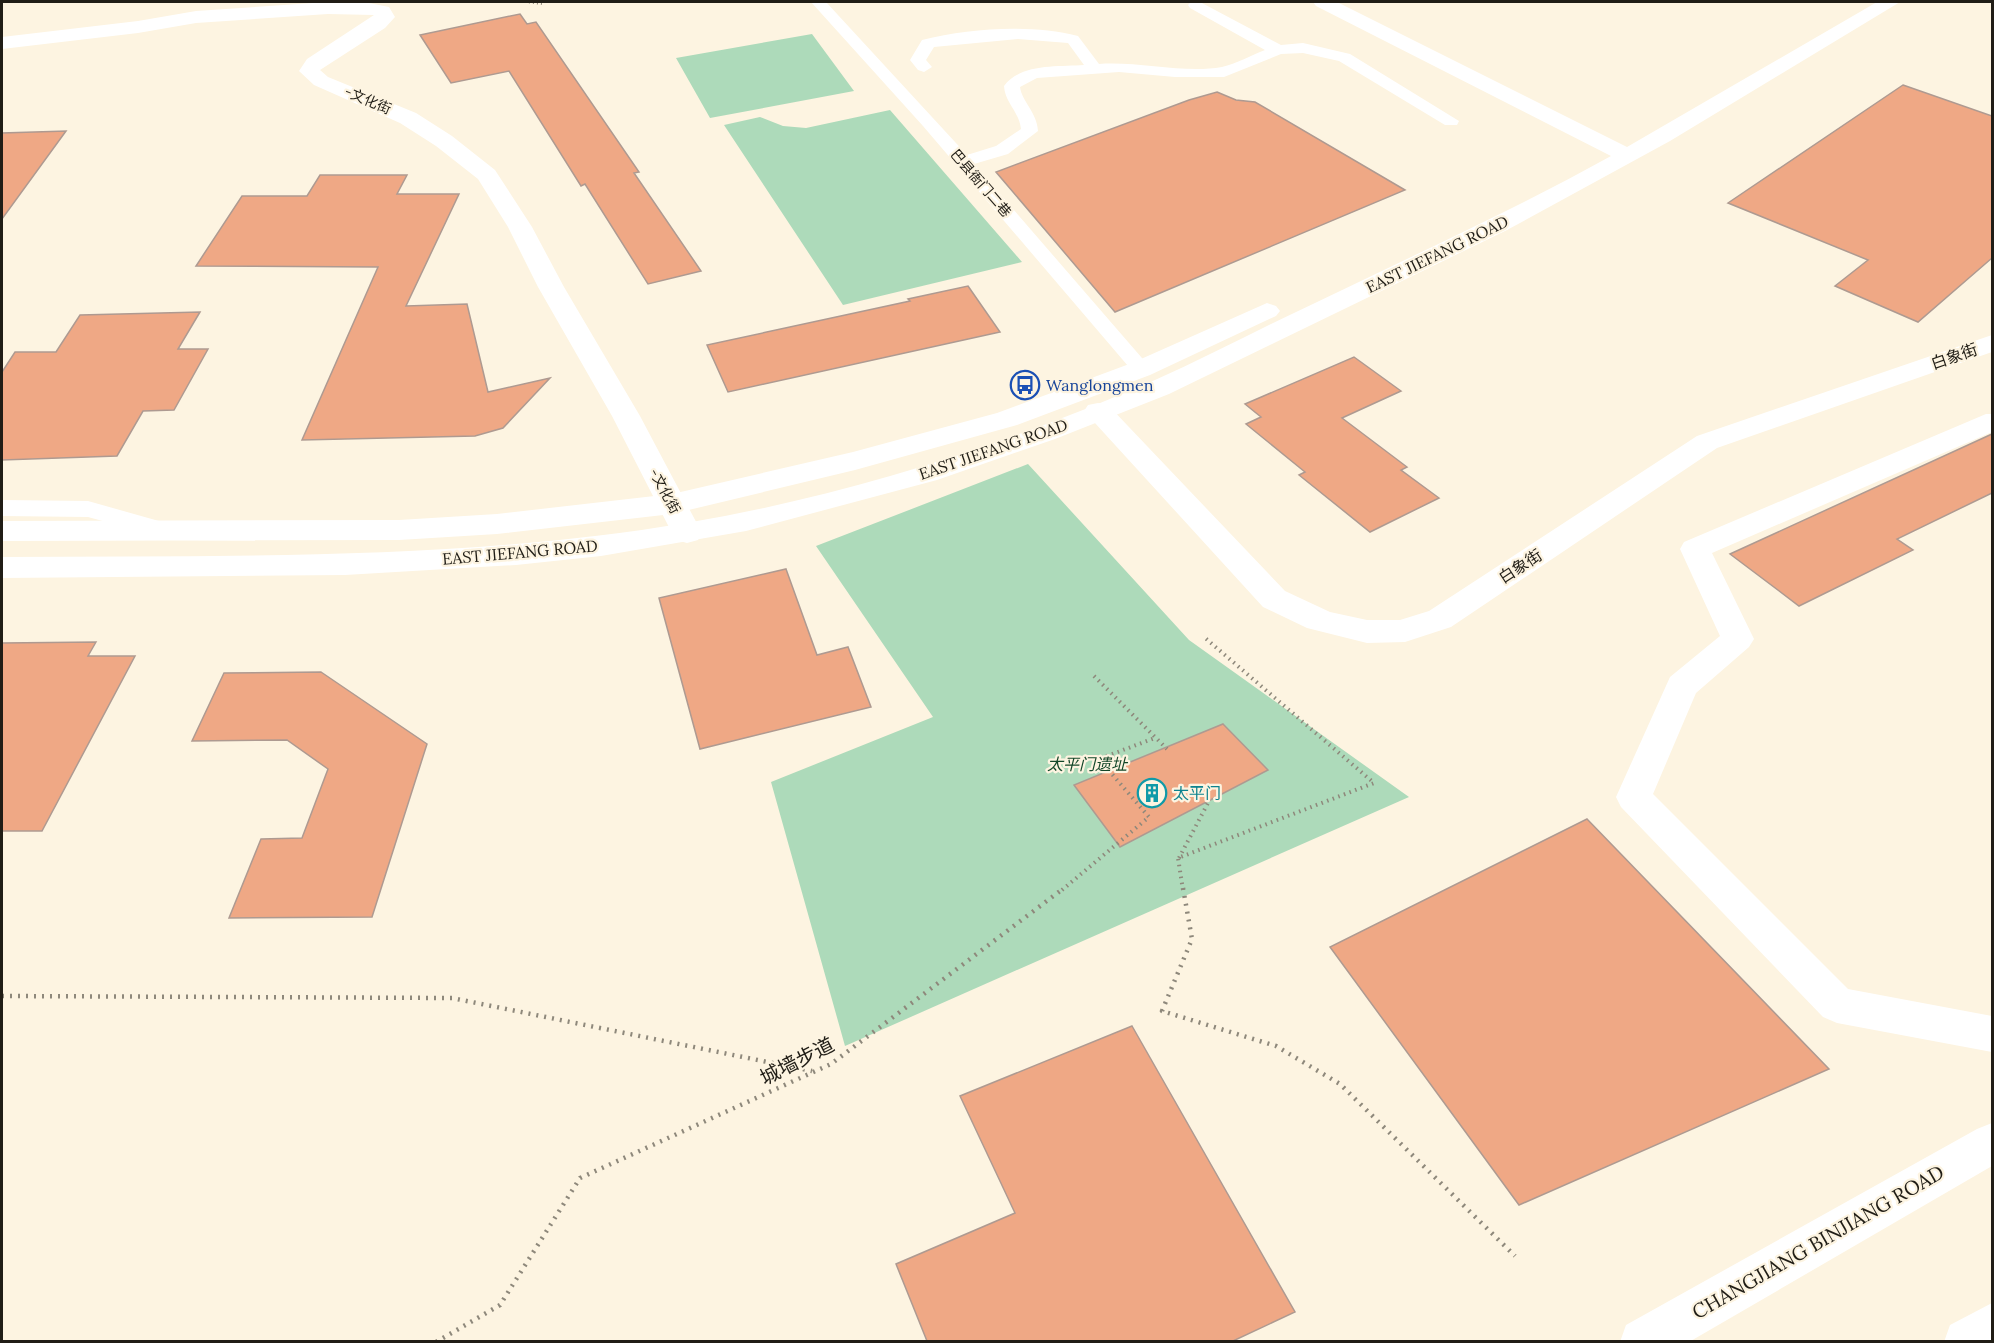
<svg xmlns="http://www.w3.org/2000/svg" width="1994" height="1343" font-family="Lora,'Noto Sans SC',serif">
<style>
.green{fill:#addaba}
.building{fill:#efa885;stroke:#ae9a91;stroke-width:1.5}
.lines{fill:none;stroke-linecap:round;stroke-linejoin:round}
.path-far2{stroke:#8e887b;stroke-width:2;stroke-dasharray:1 3;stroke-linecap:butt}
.path-far1{stroke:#8e887b;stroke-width:4;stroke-dasharray:1.5 4.5;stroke-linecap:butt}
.path{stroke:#8e887b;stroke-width:4.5;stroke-dasharray:2 6;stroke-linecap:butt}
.service{fill:#fff;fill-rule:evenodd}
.minor{fill:#fff;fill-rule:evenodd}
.secondary{fill:#fff;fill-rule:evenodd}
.primary{fill:#fff;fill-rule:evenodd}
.labels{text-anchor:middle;stroke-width:4.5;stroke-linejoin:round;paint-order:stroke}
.far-street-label{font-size:14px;fill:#201d16;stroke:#fdf4e1}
.street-label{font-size:16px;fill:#201d16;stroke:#fdf4e1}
.transit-label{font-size:16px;fill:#164399;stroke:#fdf4e1;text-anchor:start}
.park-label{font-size:16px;font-style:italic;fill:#134729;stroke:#fdf4e1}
.culture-label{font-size:16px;fill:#0d838f;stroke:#fdf4e1;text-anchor:start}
.near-street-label{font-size:20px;fill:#201d16;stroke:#fdf4e1}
</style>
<rect width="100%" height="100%" fill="#fdf4e1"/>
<path class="green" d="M812,34L854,91L710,118L676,58Z
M890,110L1022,262L843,305L724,125L760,117L783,126L806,128Z
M1028,464L1189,640L1409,797L845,1046L771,782L933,717L816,546Z"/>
<path class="building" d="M520,14L527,24L536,22L639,172L634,173L701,271L648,284L585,184L581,186L509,71L451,83L420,35Z
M1903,85L1992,116V258L1918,322L1835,286L1868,260L1728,203Z
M1217,92L1236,100L1255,102L1405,190L1115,312L996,172L1189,100Z
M66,131L2,219V133Z
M320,175H407L397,194H459L406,306L467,304L488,392L550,378L503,428L475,436L302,440L378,267L196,266L242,196H307Z
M968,286L1000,332L728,392L707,345L910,301L908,299Z
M200,312L178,349H208L174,410L143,411L117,456L2,460V372L15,352H56L80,315Z
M1354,357L1401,391L1342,418L1407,467L1401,470L1439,498L1370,532L1299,475L1305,472L1246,424L1261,417L1245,404Z
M1992,434V493L1897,539L1913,550L1799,606L1730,554Z
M786,569L817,655L848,647L871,707L700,749L659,598Z
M96,642L88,656H135L42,831H2V643Z
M321,672L427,744L372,917L229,918L261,839L302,838L328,769L287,740L192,741L224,673Z
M1223,724L1268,770L1120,847L1074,785Z
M1587,819L1829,1069L1519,1205L1330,947Z
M1132,1026L1295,1312L1233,1341H927L896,1264L1015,1213L960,1096Z"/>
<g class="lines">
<path class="path-far2" d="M525,2L542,4"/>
<path class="path-far1" d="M1094,676L1167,749
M1179,858L1209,801
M1062,890L1149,817L1099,759L1155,738
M1183,890L1178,858L1374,783L1204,637"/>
<path class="path" d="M1183,888L1192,939L1162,1011L1276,1046L1340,1084L1515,1256
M2,996L452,998L812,1071
M436,1342L500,1305L580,1178L831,1064L1064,888"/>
<path class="service" d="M811,2H826L967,155L996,146L1021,129C1019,111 1005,103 1004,86C1021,63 1058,67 1084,65L1068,43L1018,39L934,47L926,60L932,67L924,72L918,70L910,60L922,40C971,28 1030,24 1078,36L1099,64C1138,61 1185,74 1222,67C1236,64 1252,55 1265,50L1190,8L1188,5L1191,2H1200L1281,45L1303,43L1350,54L1459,121L1457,125H1445L1339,61L1303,53L1281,54L1224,77H1175L1119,72L1037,78L1020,87C1022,102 1037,112 1038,131L1008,154L974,164L1148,365L1151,369L1148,373H1134L923,126Z
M2,500L88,501L173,525L177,530L173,535L165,538L88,517L2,516Z"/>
<path class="minor" d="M328,2H364L389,7L395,17L385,28L320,70L328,77L416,113L452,136L495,170L532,227L564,287L640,416L702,533L698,540L687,543L676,540L672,533L612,416L538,287L508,227L478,179L436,146L400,123L314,85L299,71L307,59L374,15L328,14L196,23L138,33L2,49V37L138,21L196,11Z
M1315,2H1335L1332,6H1317Z
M1992,335V352L1717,448L1451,627L1405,642L1367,643L1307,628L1263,607L1084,411L1088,405L1098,403L1108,405L1285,591L1330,612L1367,620H1400L1429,611L1697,436Z
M1986,414H1992V432L1712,553L1754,639L1749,647L1696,693L1653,794L1848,989L1992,1016V1052L1837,1023L1823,1017L1621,807L1616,797L1670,677L1720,636L1680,549L1684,542Z"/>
<path class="secondary" d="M1313,2H1337L1627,147L1877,2H1900L1670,141L1507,230L1169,394L1055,439L937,480L746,531L601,556L516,565L345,575L2,578V557C230,555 460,561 686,523C846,496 1006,445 1155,380C1209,356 1261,328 1315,303C1414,255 1514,210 1611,156L1316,6Z
M1267,303L1276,306L1280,311L1276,316L1150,375L1017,425L855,470L672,514L497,534L399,540L2,541V521L399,520L497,514L672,494L853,452L997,413L1132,363Z"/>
<path class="primary" d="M1992,1123V1166L1689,1342H1620L1626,1325L1977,1129Z
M1992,1303V1342H1944L1950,1325Z"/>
</g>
<defs>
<g id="bus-ring" transform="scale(1.5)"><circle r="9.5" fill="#fdf4e1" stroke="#1a4fb4" stroke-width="1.5"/><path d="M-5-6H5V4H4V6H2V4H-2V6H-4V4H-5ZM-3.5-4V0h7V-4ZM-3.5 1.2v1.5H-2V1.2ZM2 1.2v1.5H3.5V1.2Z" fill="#1a4fb4"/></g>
<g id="building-ring" transform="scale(1.5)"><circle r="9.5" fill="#fdf4e1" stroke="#0f9aa8" stroke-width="1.5"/><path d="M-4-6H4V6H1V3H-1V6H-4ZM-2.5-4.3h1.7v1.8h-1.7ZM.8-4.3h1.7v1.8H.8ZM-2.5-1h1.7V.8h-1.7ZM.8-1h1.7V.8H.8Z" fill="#0f9aa8"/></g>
</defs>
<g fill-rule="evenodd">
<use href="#bus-ring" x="1025" y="385"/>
<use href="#building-ring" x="1152" y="793"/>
</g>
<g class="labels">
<g class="far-street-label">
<text transform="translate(368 100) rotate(23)" y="5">-文化街</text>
<text transform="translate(981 183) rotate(49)" y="5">巴县衙门二巷</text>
<text transform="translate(665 491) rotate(62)" y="5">-文化街</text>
</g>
<g class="street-label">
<text transform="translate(1437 254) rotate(-26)" y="6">EAST JIEFANG ROAD</text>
<text transform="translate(1954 356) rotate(-19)" y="6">白象街</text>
<text transform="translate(993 449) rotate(-19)" y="6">EAST JIEFANG ROAD</text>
<text transform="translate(520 552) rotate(-5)" y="6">EAST JIEFANG ROAD</text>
<text transform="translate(1520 566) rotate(-33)" y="6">白象街</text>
</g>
<g class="transit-label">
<text x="1046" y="391">Wanglongmen</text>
</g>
<g class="park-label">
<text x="1087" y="770">太平门遗址</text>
</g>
<g class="culture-label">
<text x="1173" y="799">太平门</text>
</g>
<g class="near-street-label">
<text transform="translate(797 1061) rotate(-27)" y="7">城墙步道</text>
<text transform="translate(1818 1242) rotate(-30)" y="7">CHANGJIANG BINJIANG ROAD</text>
</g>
</g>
<rect width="1994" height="1343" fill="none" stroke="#201d16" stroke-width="6"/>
</svg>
